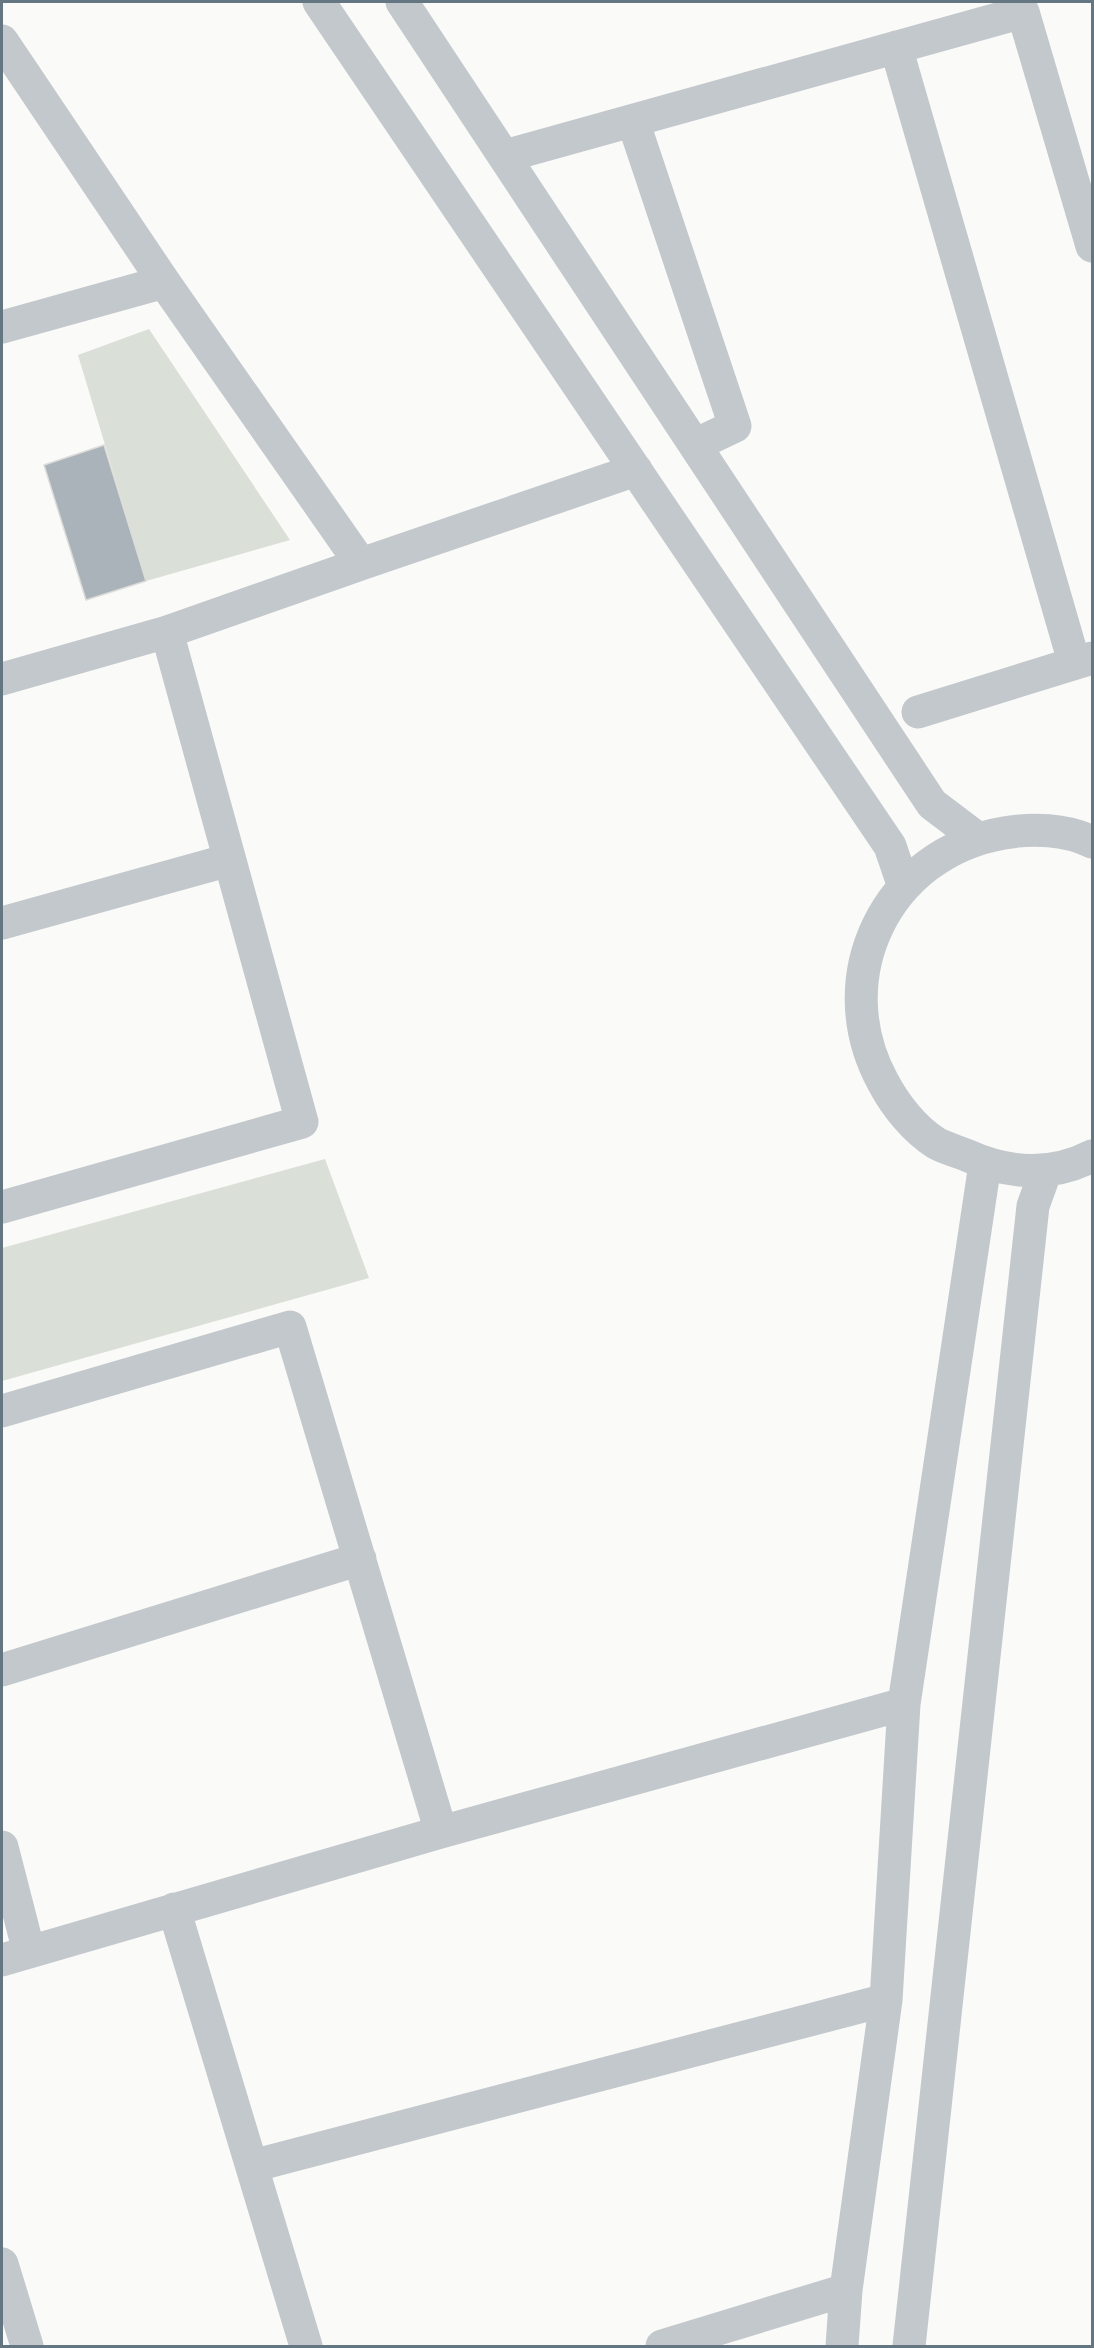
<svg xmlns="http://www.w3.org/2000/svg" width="1094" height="2348" viewBox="0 0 1094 2348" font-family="'Exo 2',sans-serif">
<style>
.green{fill:#dadfd7}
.building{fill:#aab3b9;stroke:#dcdcda;stroke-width:1.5}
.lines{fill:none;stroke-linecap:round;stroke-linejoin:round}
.minor{stroke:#c3c8cc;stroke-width:33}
</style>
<rect width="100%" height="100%" fill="#fafaf8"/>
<path class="green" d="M 149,329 L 290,540 L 146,581 L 78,355 Z
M 325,1159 L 369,1278 L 2,1381 L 2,1248 Z"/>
<path class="building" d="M 104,445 L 146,581 L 86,600 L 44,465 Z"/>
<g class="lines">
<path class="minor" d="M 319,2 L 890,846 L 904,887
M 402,2 L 932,804 L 977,838
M 2,41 L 164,282 L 361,564 L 167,632 L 2,679
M 896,47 L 1074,662
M 633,121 L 735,426 L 695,445
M 505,156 L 1023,12 L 1092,246
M 2,327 L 164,282
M 361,564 L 636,470
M 918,712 L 1092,658
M 1092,842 C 1066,829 1032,828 1004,833 C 886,853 826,978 883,1082 C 895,1105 914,1129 936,1143 C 945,1148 956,1151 966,1155 C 1008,1174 1051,1177 1092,1156
M 2,923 L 229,860
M 2,1207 L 302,1122 L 167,632
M 2,1411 L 290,1327 L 441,1832
M 2,1670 L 360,1559
M 2,1847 L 29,1952
M 174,1909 L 306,2346
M 2,1960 L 441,1832 L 904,1704
M 252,2166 L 886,2000
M 2,2264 L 27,2346
M 662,2346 L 846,2290
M 842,2346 L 846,2290 L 886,2000 L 904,1704 L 985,1164
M 909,2346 L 1033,1206 L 1046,1170"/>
</g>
<rect width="1094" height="2348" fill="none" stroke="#657683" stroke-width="6"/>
</svg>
